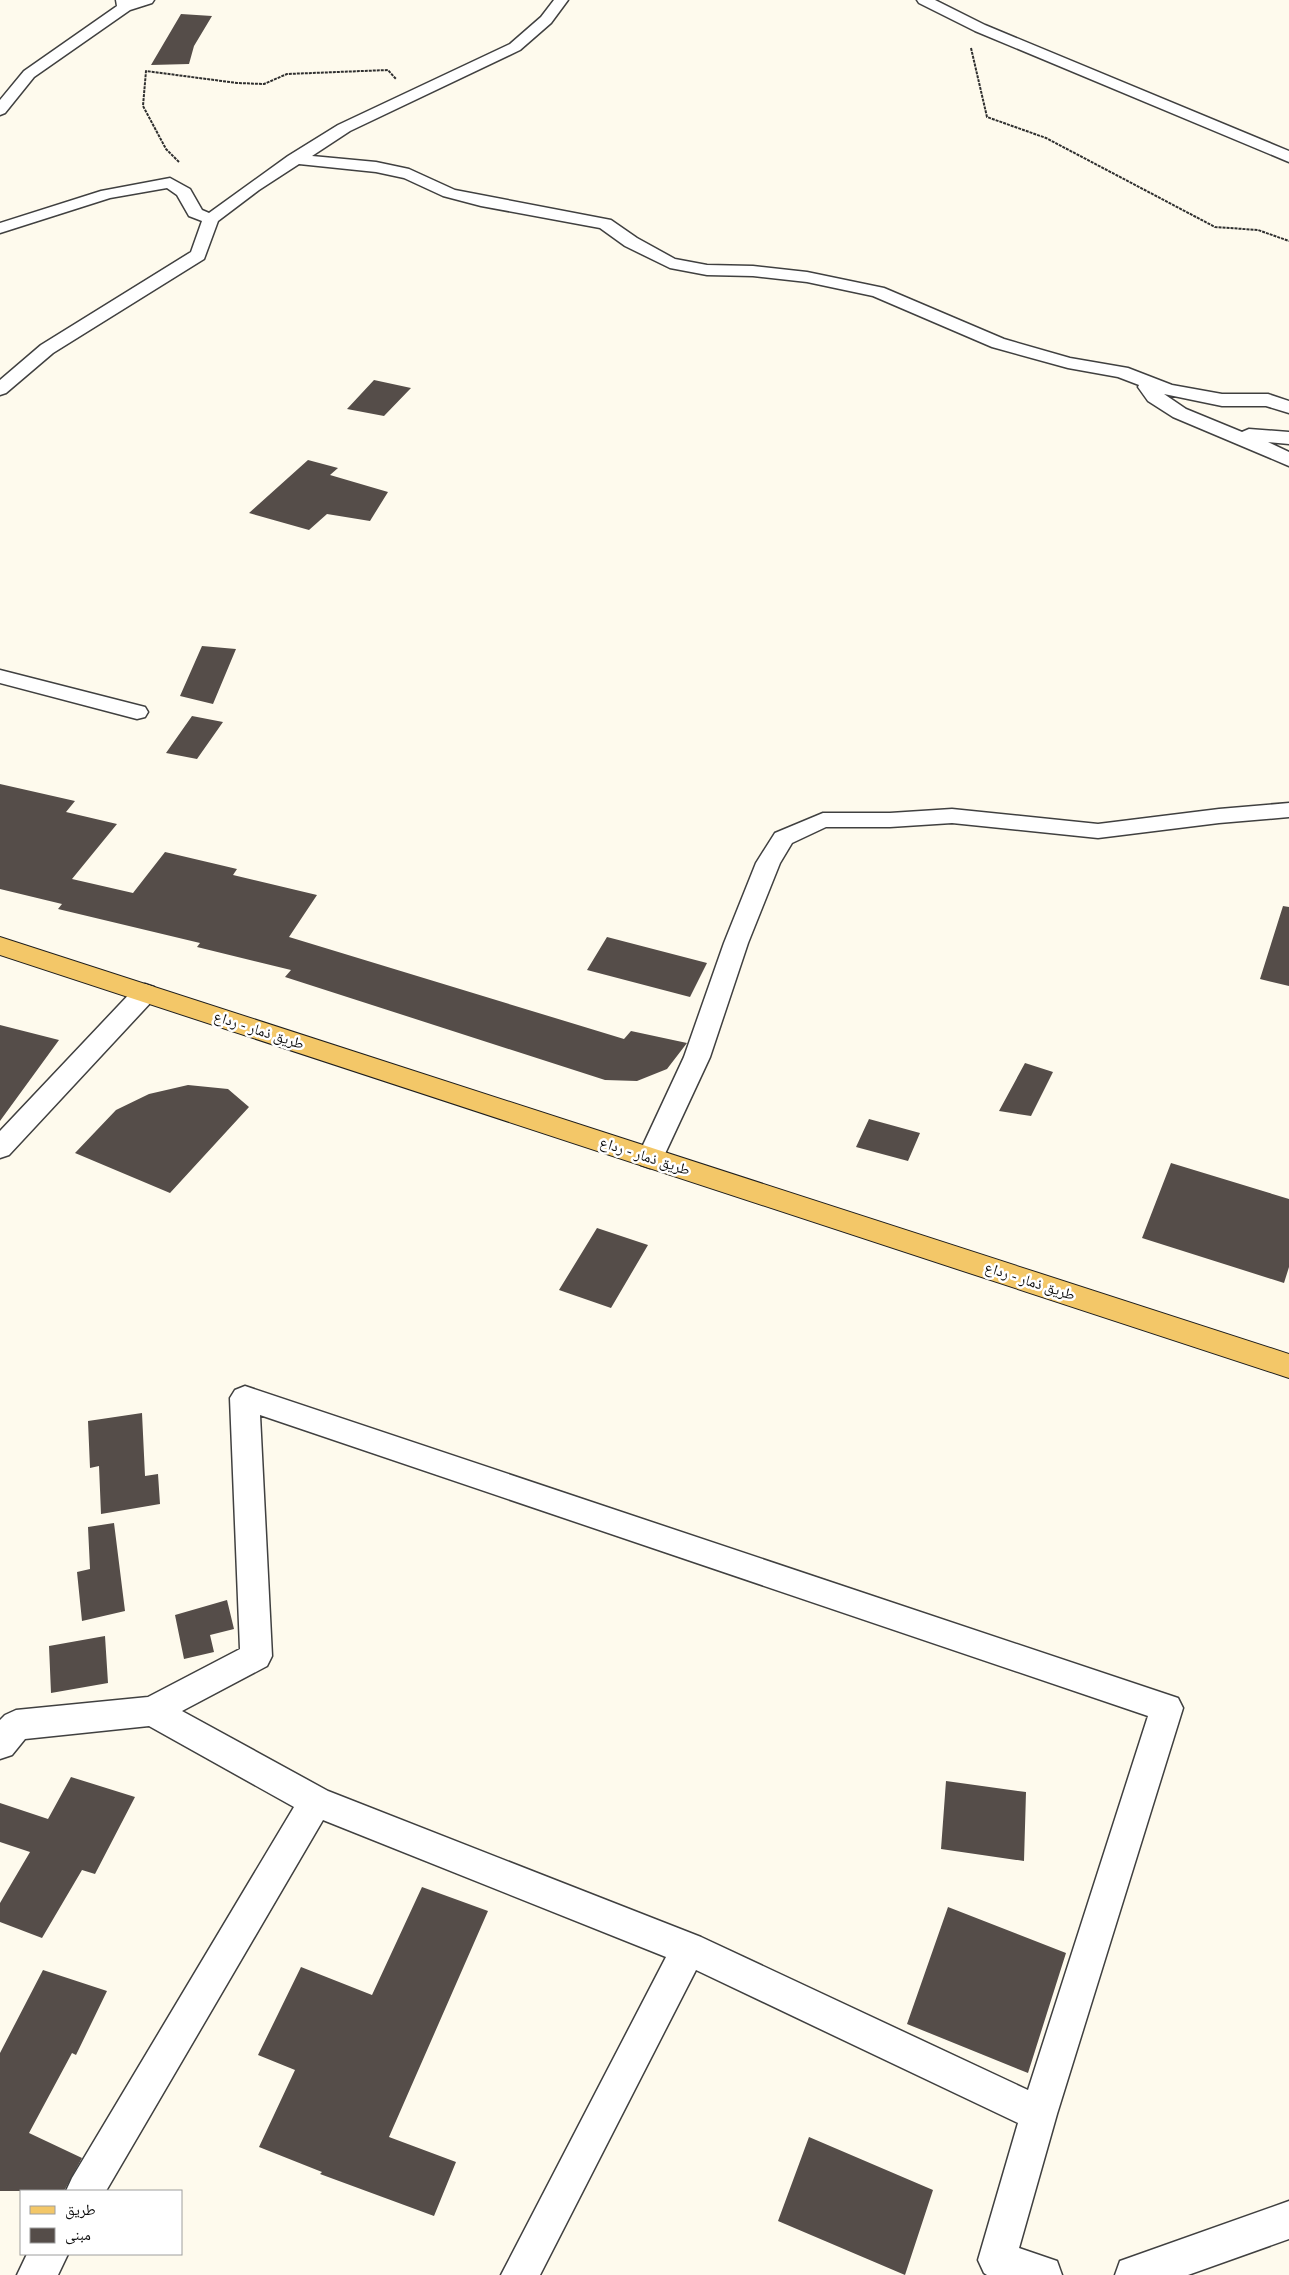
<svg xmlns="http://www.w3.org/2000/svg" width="1289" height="2275" viewBox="0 0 1289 2275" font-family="'Times New Roman','Noto Naskh Arabic',serif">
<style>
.building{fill:#554d49}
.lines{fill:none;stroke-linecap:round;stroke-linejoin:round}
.minor-casing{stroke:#404040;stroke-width:3}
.primary-casing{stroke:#1e1e1e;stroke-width:2}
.path{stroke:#2f2f2f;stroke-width:2;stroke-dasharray:3 1;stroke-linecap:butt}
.minor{fill:#fff;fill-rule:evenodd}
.primary{fill:#f3c768;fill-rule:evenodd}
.labels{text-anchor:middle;stroke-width:5;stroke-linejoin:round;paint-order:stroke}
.street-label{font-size:15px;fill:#0d0d0d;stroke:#fff}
</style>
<rect width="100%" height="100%" fill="#fefaed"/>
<path class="building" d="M 181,14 L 212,16 L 194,46 L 189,64 L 151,65 Z
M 374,380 L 411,388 L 384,416 L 347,409 Z
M 308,460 L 338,468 L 330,475 L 388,492 L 370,521 L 327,514 L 309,530 L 249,513 Z
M 202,646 L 236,649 L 213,704 L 180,696 Z
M 192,716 L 223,722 L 197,759 L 166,753 Z
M 0,784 L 75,801 L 66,812 L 117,824 L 72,879 L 133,893 L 165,852 L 237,869 L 233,875 L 317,895 L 289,937 L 624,1039 L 631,1031 L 687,1043 L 667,1069 L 637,1081 L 605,1080 L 285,977 L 291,970 L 197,947 L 200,943 L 58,909 L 62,904 L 0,889 Z
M 1283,906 L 1289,907 L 1289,986 L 1260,979 Z
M 607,937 L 707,963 L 690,997 L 587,970 Z
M 0,1025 L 59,1040 L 0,1121 Z
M 1025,1063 L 1053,1072 L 1031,1116 L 999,1111 Z
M 188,1085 L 228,1089 L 249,1107 L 170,1193 L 75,1153 L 116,1110 L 149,1094 Z
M 869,1119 L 920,1133 L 908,1161 L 856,1147 Z
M 1171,1163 L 1289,1199 L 1289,1267 L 1284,1283 L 1142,1238 Z
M 597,1228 L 648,1245 L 611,1308 L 559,1290 Z
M 142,1413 L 145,1476 L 158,1474 L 160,1504 L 101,1514 L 99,1466 L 90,1468 L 88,1421 Z
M 114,1523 L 125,1611 L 82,1621 L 77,1572 L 90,1569 L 88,1527 Z
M 227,1600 L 234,1629 L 210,1635 L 214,1652 L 184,1659 L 175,1615 Z
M 105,1636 L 108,1683 L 51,1693 L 49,1646 Z
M 71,1777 L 135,1797 L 95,1874 L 82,1870 L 42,1938 L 0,1922 L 0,1903 L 30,1852 L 0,1842 L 0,1803 L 48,1819 Z
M 946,1781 L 1026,1792 L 1024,1861 L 941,1849 Z
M 422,1887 L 488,1911 L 389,2137 L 456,2162 L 434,2216 L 320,2174 L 322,2172 L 259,2147 L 295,2070 L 258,2055 L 301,1967 L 372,1995 Z
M 948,1907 L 1066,1953 L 1028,2073 L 907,2024 Z
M 43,1970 L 107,1991 L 76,2055 L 72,2053 L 29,2133 L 82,2158 L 64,2191 L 0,2191 L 0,2053 Z
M 809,2137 L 933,2190 L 905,2275 L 778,2221 Z"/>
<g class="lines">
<g class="minor-casing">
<path id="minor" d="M 116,0 L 154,0 L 152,3 L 130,10 L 34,77 L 5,113 L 0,115 L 0,100 L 24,71 L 117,6 Z
M 554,0 L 568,0 L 551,23 L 520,50 L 350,131 L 312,156 L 376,162 L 409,169 L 455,190 L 611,220 L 637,238 L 675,259 L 707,265 L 753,266 L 807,272 L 884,288 L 1004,339 L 1070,358 L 1128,368 L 1172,385 L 1222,394 L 1268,394 L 1289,401 L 1289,413 L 1266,406 L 1222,406 L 1164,394 L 1186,409 L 1242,432 L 1249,429 L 1289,432 L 1289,444 L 1268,442 L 1289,452 L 1289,466 L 1173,417 L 1148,401 L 1138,387 L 1139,385 L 1118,377 L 1068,368 L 992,347 L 873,296 L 807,282 L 753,276 L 707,275 L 670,268 L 625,246 L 600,228 L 481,206 L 443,196 L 404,178 L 376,172 L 299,164 L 259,190 L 218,221 L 204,259 L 53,353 L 6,393 L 0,395 L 0,380 L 41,345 L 191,252 L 202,221 L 189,216 L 177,195 L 167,188 L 110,198 L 0,233 L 0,223 L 101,191 L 170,178 L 190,189 L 202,210 L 209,213 L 288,156 L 338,125 L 510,44 L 541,17 Z
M 917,0 L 935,0 L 985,25 L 1289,151 L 1289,162 L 975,31 L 919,3 Z
M 0,670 L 145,707 L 148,712 L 145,717 L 137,719 L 0,683 Z
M 1289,803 L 1289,817 L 1219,823 L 1098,838 L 952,823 L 890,827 L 826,827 L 792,843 L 780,863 L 748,943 L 710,1057 L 663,1158 L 659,1165 L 650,1168 L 641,1165 L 637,1158 L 684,1057 L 724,943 L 756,863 L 775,833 L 823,813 L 890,813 L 952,809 L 1098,824 L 1219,809 Z
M 145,984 L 154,987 L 157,993 L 154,999 L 9,1155 L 0,1158 L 0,1131 L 136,987 Z
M 245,1386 L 1178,1698 L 1183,1708 L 1057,2114 L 1019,2248 L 1057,2261 L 1062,2275 L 987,2275 L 984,2273 L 978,2260 L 1018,2123 L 696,1970 L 540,2275 L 501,2275 L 666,1957 L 323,1820 L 106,2191 L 66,2191 L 72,2178 L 294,1807 L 149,1726 L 25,1739 L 12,1755 L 0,1759 L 0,1720 L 5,1715 L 16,1710 L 148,1697 L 240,1649 L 230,1398 L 235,1390 ZM 260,1415 L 1148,1716 L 1028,2090 L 701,1937 L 328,1791 L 182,1711 L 267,1666 L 272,1656 Z
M 1289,2201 L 1289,2239 L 1188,2275 L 1115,2275 L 1120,2261 Z
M 27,2254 L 68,2254 L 58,2275 L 17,2275 Z"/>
</g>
<g class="primary-casing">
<path id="primary" d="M 0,937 L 1289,1354 L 1289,1378 L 0,955 Z"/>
</g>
<path class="path" d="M 971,48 L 987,117 L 1046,138 L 1215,227 L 1258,230 L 1289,241
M 179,162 L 166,149 L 143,106 L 146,71 L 237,83 L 264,84 L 287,74 L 388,70 L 396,79"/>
<use href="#minor" class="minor"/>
<use href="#primary" class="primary"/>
</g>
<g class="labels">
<g class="street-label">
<text transform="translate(259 1030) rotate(18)" y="5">طريق ذمار - رداع</text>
<text transform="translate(645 1156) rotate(18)" y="5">طريق ذمار - رداع</text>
<text transform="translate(1030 1281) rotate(18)" y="5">طريق ذمار - رداع</text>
</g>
</g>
<rect x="20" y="2190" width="162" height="65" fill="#ffffff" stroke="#9e9e9e"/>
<rect x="30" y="2206" width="25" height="8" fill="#f3c768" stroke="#9e9e9e"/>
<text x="65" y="2215" font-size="15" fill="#0d0d0d">طريق</text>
<rect x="30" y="2228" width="25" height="15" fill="#554d49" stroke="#9e9e9e"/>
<text x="65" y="2240" font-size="15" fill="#0d0d0d">مبنى</text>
</svg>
